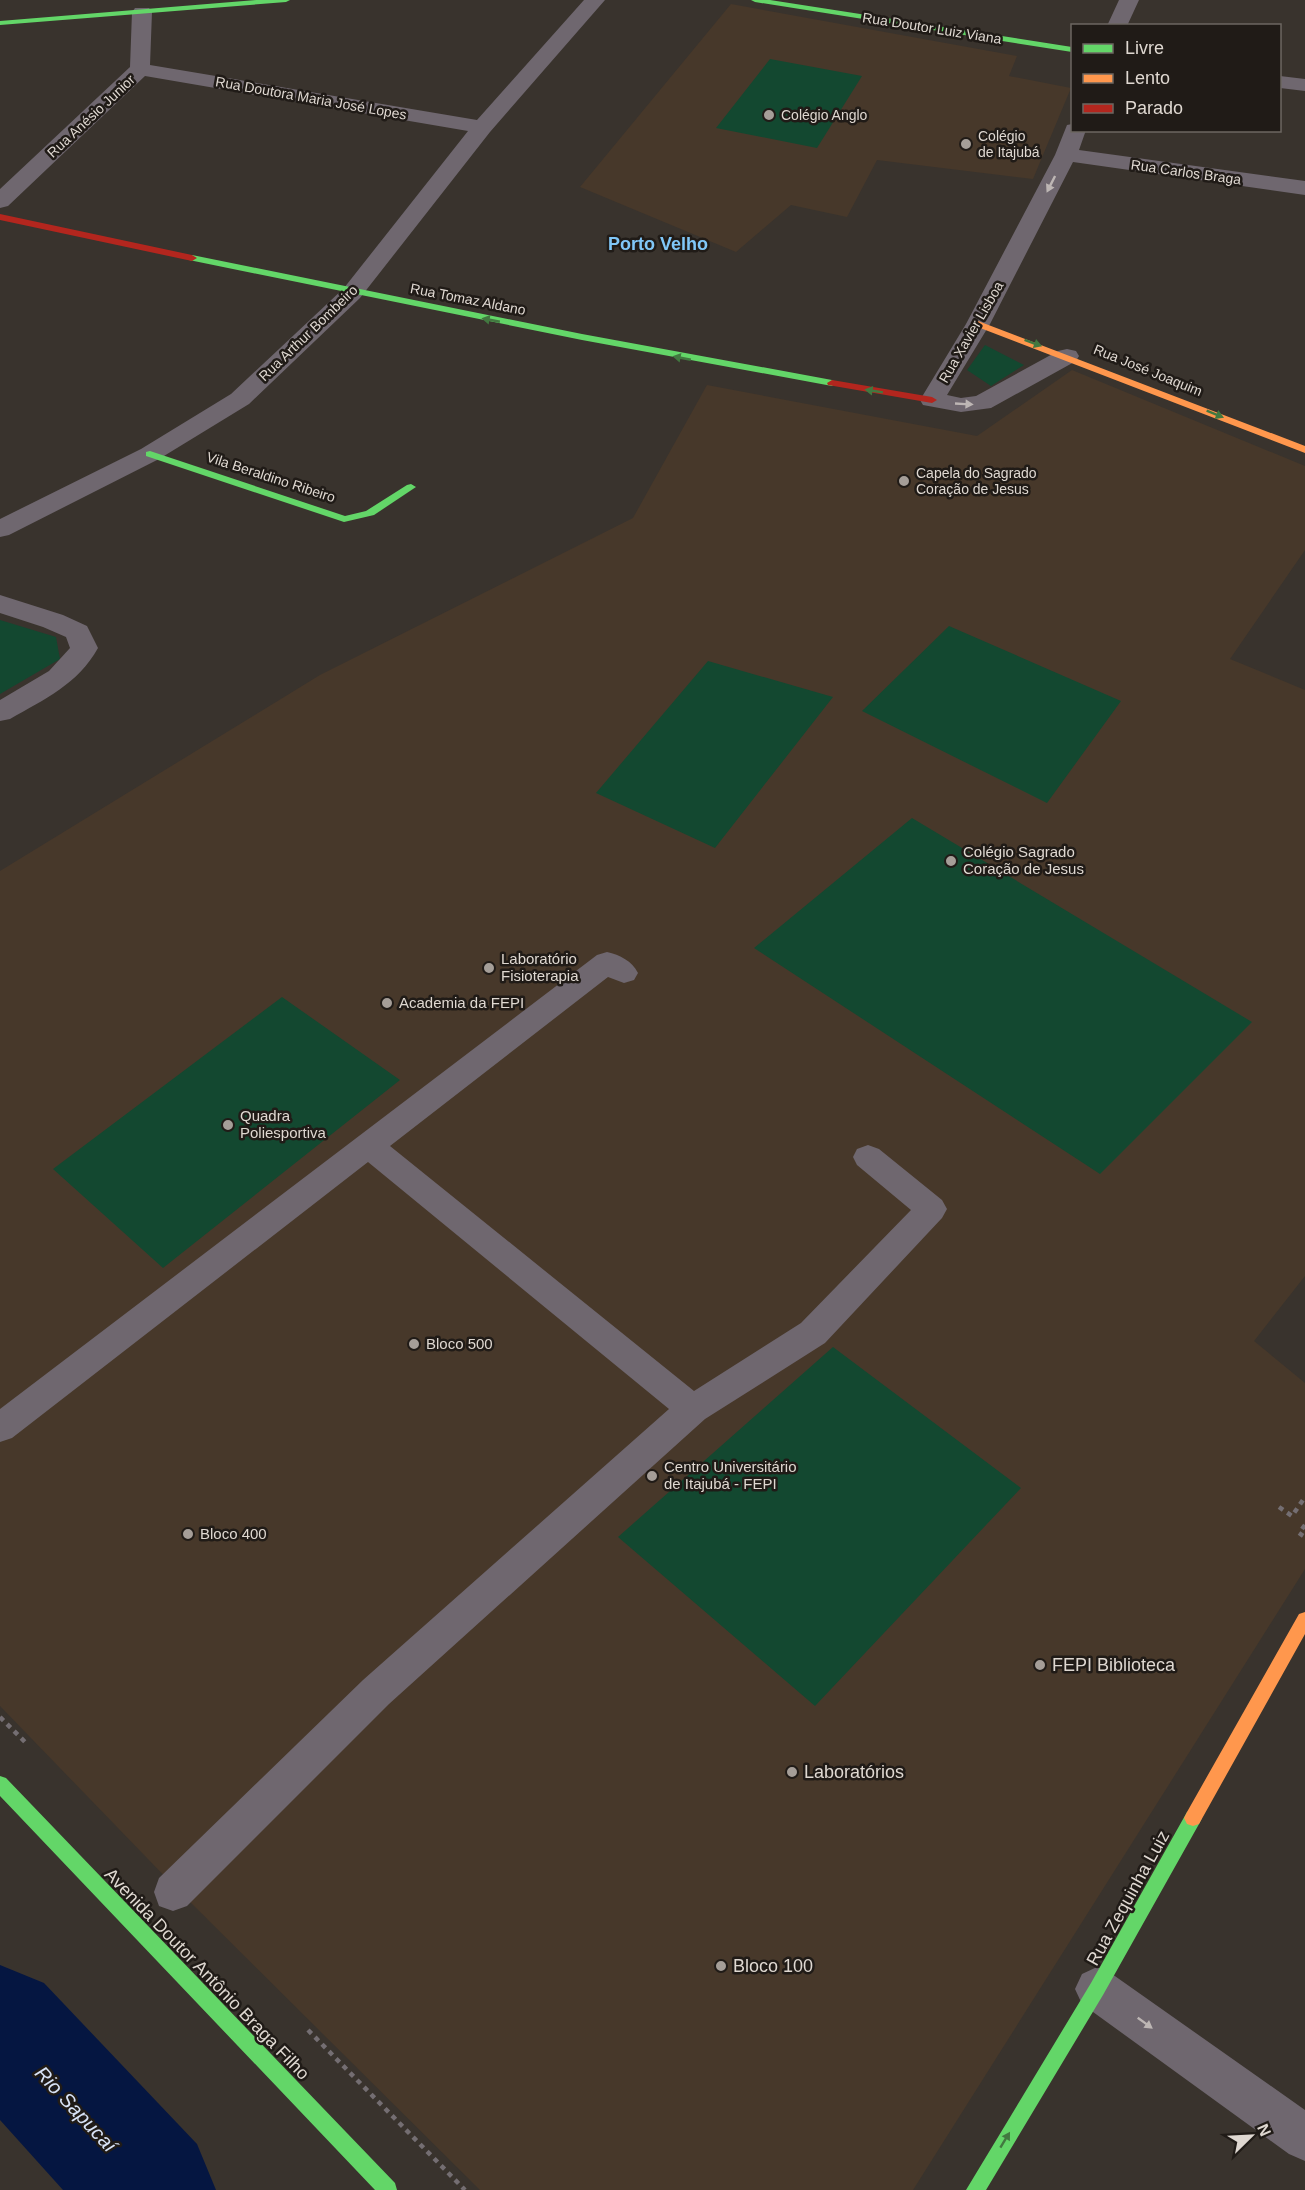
<svg xmlns="http://www.w3.org/2000/svg" width="1305" height="2190" viewBox="0 0 1305 2190" font-family="Arial,sans-serif">
<style>
.built{fill:#47382a}
.green{fill:#134830}
.lines{fill:none;stroke-linecap:round;stroke-linejoin:round}
.river{fill:#051641;fill-rule:evenodd}
.path{stroke:#746e72;stroke-width:4.5;stroke-dasharray:5 5;stroke-linecap:butt}
.lane{fill:#6f676f;fill-rule:evenodd}
.street{fill:#6f676f;fill-rule:evenodd}
.fast{fill:#63d668;fill-rule:evenodd}
.slow{fill:#ff974d;fill-rule:evenodd}
.jam{fill:#b3261e;fill-rule:evenodd}
.oneway{fill:#bdb6b4}
.oneway2{fill:#427840}
.poi-dot{fill:#a59e98;stroke:#201b17;stroke-width:2}
.labels{text-anchor:middle;stroke-width:5;stroke-linejoin:round;paint-order:stroke}
.far-street-label{font-size:14px;fill:#dfd8d1;stroke:#201b17}
.far-poi-label{font-size:14px;fill:#dfd8d1;stroke:#201b17;text-anchor:start}
.poi-label{font-size:15px;fill:#dfd8d1;stroke:#201b17;text-anchor:start}
.far-district-label{font-size:18px;font-weight:bold;fill:#80c7f8;stroke:#201b17}
.near-poi-label{font-size:18px;fill:#dfd8d1;stroke:#201b17;text-anchor:start}
.near-street-label{font-size:18px;fill:#dfd8d1;stroke:#201b17}
.near-water-label{font-size:20px;font-style:italic;fill:#d8e3f7;stroke:#201b17}
</style>
<rect width="100%" height="100%" fill="#39332d"/>
<path class="built" d="M 731,4 L 1017,56 L 1009,76 L 1071,88 L 1033,179 L 877,160 L 847,217 L 791,205 L 736,252 L 580,187 Z
M 1072,370 L 1305,466 L 1305,550 L 1230,659 L 1305,690 L 1305,1276 L 1254,1341 L 1305,1383 L 1305,1569 L 913,2190 L 480,2190 L 177,1889 L 0,1706 L 0,871 L 320,675 L 633,518 L 707,385 L 977,436 Z"/>
<path class="green" d="M 770,59 L 862,76 L 817,148 L 716,128 Z
M 985,345 L 1024,365 L 991,386 L 967,370 Z
M 0,620 L 56,637 L 60,659 L 0,694 Z
M 949,626 L 1121,701 L 1047,803 L 862,711 Z
M 708,661 L 833,697 L 715,848 L 596,793 Z
M 912,818 L 1252,1022 L 1100,1174 L 754,948 Z
M 282,997 L 400,1080 L 163,1268 L 53,1169 Z
M 833,1347 L 1021,1488 L 815,1706 L 618,1537 Z"/>
<g class="lines">
<path class="river" d="M 0,1965 L 44,1983 L 197,2144 L 216,2190 L 63,2190 L 0,2120 Z"/>
<path class="path" d="M 1279,1507 L 1292,1516 L 1305,1497
M 1305,1525 L 1299,1533 L 1305,1537
M 0,1717 L 25,1742
M 308,2030 L 465,2190"/>
<path class="lane" d="M 607,952 C 620,955 632,961 638,973 L 634,980 L 624,983 L 608,977 L 390,1146 L 694,1391 L 801,1323 L 911,1210 L 857,1165 L 853,1157 L 857,1149 L 868,1145 L 879,1149 L 942,1200 L 947,1209 L 942,1218 L 825,1343 L 705,1419 L 389,1704 L 187,1906 L 173,1911 L 159,1906 L 154,1892 L 159,1878 L 363,1680 L 669,1409 L 368,1162 L 12,1438 L 0,1442 L 0,1409 L 597,955 Z"/>
<path class="street" d="M 584,0 L 605,0 L 490,132 L 360,298 L 249,404 L 159,459 L 9,535 L 0,537 L 0,519 L 141,449 L 231,394 L 344,288 L 468,131 L 145,76 L 8,206 L 0,208 L 0,189 L 130,67 L 132,12 L 135,8 L 149,8 L 152,12 L 150,65 L 477,120 Z
M 1119,0 L 1139,0 L 1127,26 L 1107,26 Z
M 1280,76 L 1305,79 L 1305,91 L 1280,88 Z
M 1072,124 L 1072,130 L 1086,130 L 1079,150 L 1305,181 L 1305,195 L 1073,162 L 990,324 L 947,395 L 961,398 L 976,396 L 1058,351 L 1067,349 L 1076,351 L 1079,356 L 1076,361 L 991,408 L 961,412 L 923,405 L 920,400 L 966,324 L 1055,155 L 1067,125 Z
M 0,595 L 63,615 L 87,626 L 98,648 C 78,684 45,699 10,719 L 0,721 L 0,700 L 49,671 L 70,648 L 66,637 L 43,627 L 0,613 Z
M 1097,1967 L 1112,1974 L 1305,2110 L 1305,2161 L 1289,2154 L 1082,2004 L 1075,1989 L 1082,1974 Z"/>
<path class="fast" d="M 256,0 L 290,0 L 286,2 L 0,25 L 0,21 Z
M 751,0 L 770,0 L 1072,47 L 1072,52 L 755,2 Z
M 192,255 L 582,334 L 832,380 L 837,383 L 832,386 L 582,340 L 189,260 L 189,256 Z
M 150,451 L 345,516 L 366,511 L 407,485 L 411,484 L 416,487 L 374,515 L 344,522 L 146,456 L 146,452 Z
M 0,1776 L 6,1778 L 395,2183 L 397,2190 L 375,2190 L 0,1796 Z
M 1193,1810 L 1199,1812 L 1202,1818 L 1199,1824 L 1103,1995 L 986,2190 L 966,2190 L 1091,1983 L 1187,1812 Z"/>
<path class="slow" d="M 978,321 L 1305,446 L 1305,453 L 975,326 L 973,324 Z
M 1305,1612 L 1305,1634 L 1199,1824 L 1193,1826 L 1187,1824 L 1184,1818 L 1187,1812 L 1299,1614 Z"/>
<path class="jam" d="M 0,214 L 192,255 L 197,258 L 192,261 L 0,220 Z
M 832,380 L 932,397 L 937,400 L 932,403 L 828,385 L 827,383 Z"/>
</g>
<defs><path id="oneway-solid" d="M-6-.8H1V-3.2L6.5 0L1 3.2V.8H-6Z" transform="scale(1.5)"/></defs>
<g class="oneway">
<use href="#oneway-solid" transform="translate(1051 184) rotate(117)"/>
<use href="#oneway-solid" transform="translate(964 404) rotate(3)"/>
<use href="#oneway-solid" transform="translate(1145 2023) rotate(36)"/>
</g>
<g class="oneway2">
<use href="#oneway-solid" transform="translate(491 320) rotate(-169)"/>
<use href="#oneway-solid" transform="translate(1033 343) rotate(20)"/>
<use href="#oneway-solid" transform="translate(682 358) rotate(-169)"/>
<use href="#oneway-solid" transform="translate(874 391) rotate(-171)"/>
<use href="#oneway-solid" transform="translate(1215 414) rotate(22)"/>
<use href="#oneway-solid" transform="translate(1005 2140) rotate(-59)"/>
</g>
<g class="poi-dot">
<circle cx="769" cy="115" r="6"/>
<circle cx="966" cy="144" r="6"/>
<circle cx="904" cy="481" r="6"/>
<circle cx="951" cy="861" r="6"/>
<circle cx="489" cy="968" r="6"/>
<circle cx="387" cy="1003" r="6"/>
<circle cx="228" cy="1125" r="6"/>
<circle cx="414" cy="1344" r="6"/>
<circle cx="652" cy="1476" r="6"/>
<circle cx="188" cy="1534" r="6"/>
<circle cx="1040" cy="1665" r="6"/>
<circle cx="792" cy="1772" r="6"/>
<circle cx="721" cy="1966" r="6"/>
</g>
<g class="labels">
<g class="far-street-label">
<text transform="translate(932 28) rotate(9)" y="5">Rua Doutor Luiz Viana</text>
<text transform="translate(311 98) rotate(10)" y="5">Rua Doutora Maria José Lopes</text>
<text transform="translate(91 116) rotate(-43)" y="5">Rua Anésio Junior</text>
<text transform="translate(1186 172) rotate(8)" y="5">Rua Carlos Braga</text>
<text transform="translate(468 299) rotate(11)" y="5">Rua Tomaz Aldano</text>
<text transform="translate(971 332) rotate(-60)" y="5">Rua Xavier Lisboa</text>
<text transform="translate(308 333) rotate(-44)" y="5">Rua Arthur Bombeiro</text>
<text transform="translate(1148 370) rotate(22)" y="5">Rua José Joaquim</text>
<text transform="translate(271 477) rotate(18)" y="5">Vila Beraldino Ribeiro</text>
</g>
<g class="far-poi-label">
<text x="781" y="120">Colégio Anglo</text>
<text x="978" y="141">Colégio<tspan x="978" dy="16">de Itajubá</tspan></text>
<text x="916" y="478">Capela do Sagrado<tspan x="916" dy="16">Coração de Jesus</tspan></text>
</g>
<g class="poi-label">
<text x="963" y="857">Colégio Sagrado<tspan x="963" dy="17">Coração de Jesus</tspan></text>
<text x="501" y="964">Laboratório<tspan x="501" dy="17">Fisioterapia</tspan></text>
<text x="399" y="1008">Academia da FEPI</text>
<text x="240" y="1121">Quadra<tspan x="240" dy="17">Poliesportiva</tspan></text>
<text x="426" y="1349">Bloco 500</text>
<text x="664" y="1472">Centro Universitário<tspan x="664" dy="17">de Itajubá - FEPI</tspan></text>
<text x="200" y="1539">Bloco 400</text>
</g>
<g class="far-district-label">
<text x="658" y="250">Porto Velho</text>
</g>
<g class="near-poi-label">
<text x="1052" y="1671">FEPI Biblioteca</text>
<text x="804" y="1778">Laboratórios</text>
<text x="733" y="1972">Bloco 100</text>
</g>
<g class="near-street-label">
<text transform="translate(1128 1898) rotate(-61)" y="6">Rua Zequinha Luiz</text>
<text transform="translate(207 1974) rotate(46)" y="6">Avenida Doutor Antônio Braga Filho</text>
</g>
<g class="near-water-label">
<text transform="translate(76 2109) rotate(47)" y="7">Rio Sapucaí</text>
</g>
</g>
<rect x="1071" y="24" width="210" height="108" fill="#201b17" stroke="#6c6761" stroke-width="1.5"/>
<rect x="1083" y="44" width="30" height="9" fill="#63d668" stroke="#6c6761" stroke-width="1.5"/>
<text x="1125" y="54" font-size="18" fill="#dfd8d1">Livre</text>
<rect x="1083" y="74" width="30" height="9" fill="#ff974d" stroke="#6c6761" stroke-width="1.5"/>
<text x="1125" y="84" font-size="18" fill="#dfd8d1">Lento</text>
<rect x="1083" y="104" width="30" height="9" fill="#b3261e" stroke="#6c6761" stroke-width="1.5"/>
<text x="1125" y="114" font-size="18" fill="#dfd8d1">Parado</text>
<g transform="translate(1251 2136) rotate(66)" stroke="#201b17" stroke-width="4.5" paint-order="stroke">
<path d="M0-4.5L10 22L0 15L-10 22Z" fill="#dfd8d1"/>
<text y="-9" font-size="16" font-weight="bold" text-anchor="middle" fill="#dfd8d1">N</text>
</g>
</svg>
